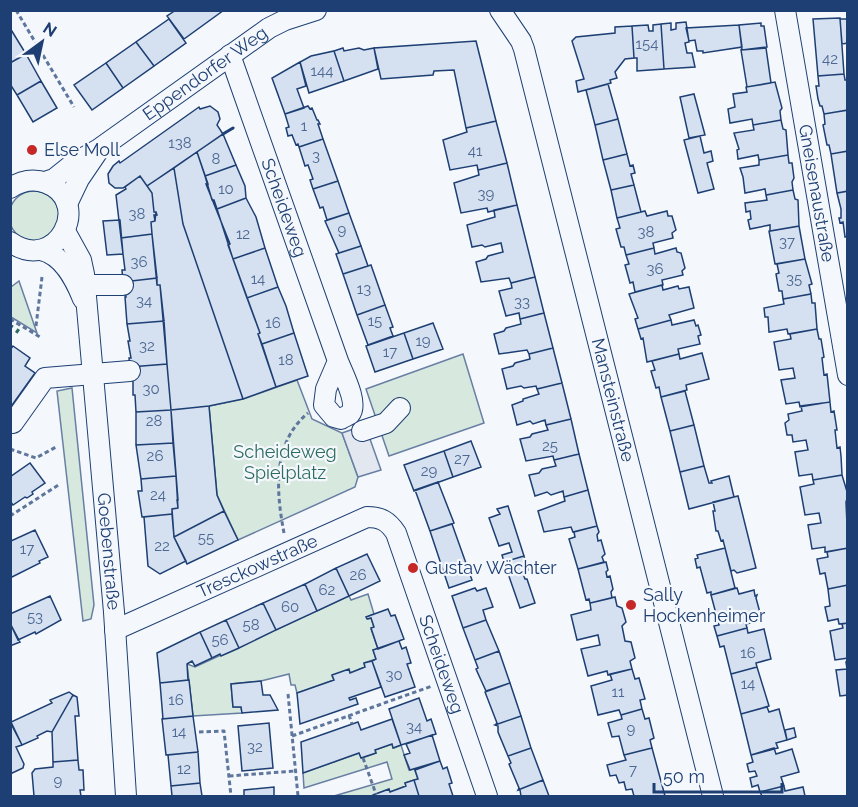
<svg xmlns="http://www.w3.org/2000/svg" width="858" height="807" viewBox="0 0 858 807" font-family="Raleway,sans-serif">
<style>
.green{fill:#d7e8df;stroke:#687fa3;stroke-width:1.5}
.parking{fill:#e3e8f0;stroke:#687fa3;stroke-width:1.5}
.building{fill:#d5e0f0;stroke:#1d3f73;stroke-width:1.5}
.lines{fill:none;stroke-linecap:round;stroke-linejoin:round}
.minor-casing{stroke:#1d3f73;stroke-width:22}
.path{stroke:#5e769c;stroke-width:3;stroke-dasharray:4.5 3;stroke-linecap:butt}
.minor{stroke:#f4f7fb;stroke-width:20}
.hedge{stroke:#2c6c60;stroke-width:4.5;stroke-dasharray:3 4.5;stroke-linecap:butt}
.wall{stroke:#1d3f73;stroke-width:3}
.poi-dot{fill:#c62828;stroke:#f4f7fb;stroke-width:2}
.labels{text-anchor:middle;stroke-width:4.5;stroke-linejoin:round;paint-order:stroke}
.number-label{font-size:15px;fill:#4b6792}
.street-label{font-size:18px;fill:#1d3f73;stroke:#f4f7fb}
.poi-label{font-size:18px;fill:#1d3f73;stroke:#f4f7fb;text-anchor:start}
.park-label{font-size:18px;fill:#2c6c60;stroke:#f4f7fb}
</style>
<rect width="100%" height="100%" fill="#f4f7fb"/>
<path class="green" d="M9 216a25 25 0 1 1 50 0a25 25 0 1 1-50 0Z
M 19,281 L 37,333 L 11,317 L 11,287 Z
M 463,354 L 484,423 L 389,456 L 366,389 Z
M 297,380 L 312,419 L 342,433 L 358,477 L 355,487 L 238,540 L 217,495 L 209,406 L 243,399 Z
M 72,388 L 94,605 L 91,619 L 83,621 L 57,391 Z
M 368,594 L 374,614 L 367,617 L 368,619 L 371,618 L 374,627 L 371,629 L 378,649 L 373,650 L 376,659 L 364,663 L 365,667 L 350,673 L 349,670 L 332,676 L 334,680 L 297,693 L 295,685 L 291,685 L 289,674 L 261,681 L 231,684 L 233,707 L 241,707 L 242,713 L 193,716 L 187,664 L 195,667 L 349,596 L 351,600 Z
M 392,744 L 394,748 L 401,745 L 409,770 L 414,768 L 418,779 L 405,783 L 406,786 L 390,792 L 389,789 L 373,795 L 373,796 L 334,796 L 392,779 L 387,762 L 304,788 L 303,773 L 359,753 L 362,758 L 376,753 L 375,750 Z"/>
<path class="parking" d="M 365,425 L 381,470 L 358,477 L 342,433 Z"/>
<path class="building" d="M 176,10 L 224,10 L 184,39 L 167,16 Z
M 840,18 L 844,74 L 818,76 L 813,19 Z
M 169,19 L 186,43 L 154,66 L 136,42 Z
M 840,19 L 848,19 L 848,43 L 842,44 Z
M 686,22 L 689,42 L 685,43 L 687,53 L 692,53 L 695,67 L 664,69 L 661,24 L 671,23 L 671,30 L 676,29 L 676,23 Z
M 761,23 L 761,26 L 764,26 L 767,47 L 742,50 L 739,25 Z
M 661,24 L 664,69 L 637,71 L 637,58 L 634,58 L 632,26 L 648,25 L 649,31 L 653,31 L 653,25 Z
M 739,25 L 742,47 L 703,53 L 703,51 L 697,51 L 695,40 L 689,41 L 686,28 Z
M 632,26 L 634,58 L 625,59 L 615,72 L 617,78 L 610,80 L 611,83 L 578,92 L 576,81 L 584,79 L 572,41 L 576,37 L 615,33 L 615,27 Z
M 10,28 L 26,54 L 10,63 Z
M 476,41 L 496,121 L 466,128 L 454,70 L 434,71 L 433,75 L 381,79 L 374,48 Z
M 136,42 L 154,66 L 123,88 L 106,63 Z
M 343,48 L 344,51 L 359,48 L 364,50 L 374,48 L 378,69 L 344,81 L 334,51 Z
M 766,48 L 771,83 L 747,87 L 741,50 Z
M 334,51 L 344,81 L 309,93 L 300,62 L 311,56 Z
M 26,54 L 41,81 L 17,95 L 10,84 L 10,63 Z
M 300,62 L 306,86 L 297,89 L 304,108 L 285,114 L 272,78 Z
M 106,63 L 123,88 L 92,110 L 74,85 Z
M 844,74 L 845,80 L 848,80 L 848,110 L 824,114 L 822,106 L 820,106 L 818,99 L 816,86 L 819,86 L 818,76 Z
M 41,81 L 57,108 L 33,122 L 17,95 Z
M 775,82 L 782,108 L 780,111 L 781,120 L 753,125 L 752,119 L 730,123 L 728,109 L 735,107 L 733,94 L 747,92 L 746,87 Z
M 608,84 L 618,119 L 595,125 L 586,90 Z
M 694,94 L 705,135 L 689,138 L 680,97 Z
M 210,106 L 218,112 L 220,119 L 217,125 L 223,134 L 147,186 L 140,176 L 123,188 L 115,188 L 109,183 L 108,174 L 113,166 L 119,161 L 120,163 L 199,107 L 200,109 Z
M 308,106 L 310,109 L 312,108 L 317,120 L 318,120 L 320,124 L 318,124 L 323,139 L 299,147 L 298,144 L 296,145 L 292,135 L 288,136 L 286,128 L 289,127 L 285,114 Z
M 848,110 L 848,151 L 831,154 L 829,145 L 827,145 L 823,125 L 825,124 L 824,114 Z
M 618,119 L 627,154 L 603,160 L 595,125 Z
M 781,120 L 783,129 L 786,130 L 788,155 L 759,160 L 758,155 L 738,159 L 737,150 L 739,149 L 734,133 L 754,130 L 753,125 Z
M 496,121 L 507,163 L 478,170 L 477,165 L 450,170 L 443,140 L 467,132 L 466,128 Z
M 223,134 L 236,165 L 205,176 L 197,152 Z
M 700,136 L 704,153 L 711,151 L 713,161 L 707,163 L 714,189 L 698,193 L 684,140 Z
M 323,139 L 338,181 L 313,189 L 310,180 L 313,179 L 308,165 L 305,166 L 299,147 Z
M 848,151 L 848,191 L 837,193 L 831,154 Z
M 197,152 L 208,184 L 206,184 L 230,244 L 228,245 L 260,333 L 258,334 L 276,387 L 243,399 L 183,224 L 174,168 Z
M 627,154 L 630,166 L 633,165 L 635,173 L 631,174 L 634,185 L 611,190 L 603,160 Z
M 788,155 L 789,163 L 792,163 L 794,178 L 792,182 L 793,190 L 766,195 L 765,189 L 745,193 L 743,177 L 740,168 L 759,165 L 759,160 Z
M 507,163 L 517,205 L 488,212 L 487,208 L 461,213 L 454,183 L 479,175 L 478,170 Z
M 236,165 L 245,186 L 246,198 L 217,209 L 214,200 L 212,200 L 205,176 Z
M 174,168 L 183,224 L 243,399 L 209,406 L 171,410 L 160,285 L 157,285 L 152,234 L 151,222 L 155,221 L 154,215 L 157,215 L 156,212 L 154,212 L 152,193 L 147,186 Z
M 140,176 L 152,193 L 154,212 L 156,212 L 155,221 L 151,222 L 152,234 L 121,238 L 116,195 L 126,189 L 125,187 Z
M 338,181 L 349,213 L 327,220 L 323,207 L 320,208 L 313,189 Z
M 634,185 L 641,212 L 617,218 L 611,190 Z
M 793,190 L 795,199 L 798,200 L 799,226 L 770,231 L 770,225 L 750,229 L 748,220 L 751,219 L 750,211 L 746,212 L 745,203 L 767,200 L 766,195 Z
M 848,191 L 848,236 L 845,237 L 843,222 L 840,223 L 839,218 L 841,218 L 841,209 L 837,193 Z
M 246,198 L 256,217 L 265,248 L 233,259 L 217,209 Z
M 517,205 L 535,277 L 511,283 L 509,278 L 481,282 L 476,262 L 486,259 L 488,256 L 503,252 L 501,243 L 485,247 L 482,245 L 472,247 L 467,225 L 495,217 L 494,210 Z
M 645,211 L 647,216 L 667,211 L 668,216 L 672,216 L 676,230 L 672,233 L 673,238 L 653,243 L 654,248 L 626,255 L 624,247 L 621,247 L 616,229 L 620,228 L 617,218 Z
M 349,213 L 361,246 L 339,253 L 325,221 Z
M 120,220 L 123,254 L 107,255 L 103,221 Z
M 799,226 L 805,259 L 775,264 L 769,231 Z
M 152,234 L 157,278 L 123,282 L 122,270 L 125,270 L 121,238 Z
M 361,246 L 368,266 L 343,274 L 336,254 Z
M 265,248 L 278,287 L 247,298 L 233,259 Z
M 654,248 L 655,254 L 676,248 L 677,252 L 681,253 L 685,268 L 682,271 L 683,275 L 662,280 L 663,285 L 635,292 L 633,282 L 630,283 L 625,265 L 629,264 L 626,255 Z
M 805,259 L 812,284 L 809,285 L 811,294 L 783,299 L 782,291 L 779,291 L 776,274 L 779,273 L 777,264 Z
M 371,265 L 385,305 L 357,315 L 343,274 Z
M 535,277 L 544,313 L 520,319 L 519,313 L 506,316 L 499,291 L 512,288 L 511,283 Z
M 157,278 L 157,285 L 160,285 L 164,321 L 127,324 L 125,297 L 126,297 L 123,282 Z
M 662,285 L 663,290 L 678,286 L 679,289 L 689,287 L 694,308 L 669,315 L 671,320 L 638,329 L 635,319 L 638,318 L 629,294 Z
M 278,287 L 286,306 L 294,333 L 262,344 L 258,334 L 260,333 L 247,298 Z
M 811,294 L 812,303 L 815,303 L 817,329 L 788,334 L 787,329 L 769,332 L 768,317 L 765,317 L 764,308 L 784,304 L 783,299 Z
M 385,305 L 393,327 L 390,328 L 393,336 L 368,345 L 357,315 Z
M 544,313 L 553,348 L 529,354 L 527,350 L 499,354 L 494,334 L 504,331 L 506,328 L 521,324 L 520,319 Z
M 671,320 L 672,325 L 694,320 L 696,326 L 698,325 L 701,335 L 698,336 L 700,344 L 678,349 L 679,354 L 647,362 L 643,338 L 641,339 L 638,329 Z
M 164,321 L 167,364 L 130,367 L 129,358 L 131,358 L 128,341 L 130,341 L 127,324 Z
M 433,323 L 443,349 L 413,359 L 404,333 Z
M 817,329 L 819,339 L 821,339 L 824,357 L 822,358 L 824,375 L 827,374 L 830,402 L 800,407 L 799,402 L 786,404 L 781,380 L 795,378 L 793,368 L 779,370 L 774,342 L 791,339 L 790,334 Z
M 294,333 L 308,376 L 276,387 L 262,344 Z
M 404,333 L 413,359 L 375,372 L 366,346 Z
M 13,346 L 30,358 L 25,366 L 35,373 L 10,408 L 10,350 Z
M 553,348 L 562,383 L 537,389 L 536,386 L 524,388 L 521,386 L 507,389 L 502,369 L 513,366 L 515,363 L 530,359 L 529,354 Z
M 702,353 L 709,379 L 686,385 L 687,390 L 661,397 L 659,387 L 656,388 L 651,371 L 655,370 L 652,361 L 679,354 L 680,359 Z
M 167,364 L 171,410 L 136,412 L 135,395 L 133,395 L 133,382 L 130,367 Z
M 562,383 L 571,419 L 546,425 L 545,420 L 533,424 L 530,421 L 517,425 L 512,405 L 523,401 L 523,399 L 539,394 L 537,389 Z
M 685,391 L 694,425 L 670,431 L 661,397 Z
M 830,402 L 831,412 L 834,411 L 837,430 L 835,430 L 837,448 L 840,447 L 841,456 L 842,475 L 813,480 L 812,474 L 799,476 L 795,452 L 808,450 L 806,440 L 793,442 L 792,435 L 787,435 L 785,423 L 789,420 L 788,414 L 802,411 L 801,406 Z
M 209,406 L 217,495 L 224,511 L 174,537 L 172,509 L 178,508 L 177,500 L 178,500 L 171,410 Z
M 171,410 L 173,443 L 136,445 L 136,412 Z
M 571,419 L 579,454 L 554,460 L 553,456 L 526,461 L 520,439 L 530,437 L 532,434 L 548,430 L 546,425 Z
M 694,425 L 704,466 L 680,472 L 670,431 Z
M 471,441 L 481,467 L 453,477 L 444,451 Z
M 173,443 L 176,476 L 141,479 L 136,445 Z
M 444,451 L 453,477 L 414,491 L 404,465 Z
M 579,454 L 588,490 L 564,497 L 563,491 L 551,495 L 547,492 L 535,496 L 529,475 L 539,473 L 542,469 L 556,466 L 554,460 Z
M 30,463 L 45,483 L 32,492 L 33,494 L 27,498 L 25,497 L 13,505 L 10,501 L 10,477 Z
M 704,466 L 709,483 L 712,483 L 711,481 L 729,476 L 734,497 L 689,509 L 680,472 Z
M 842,475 L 848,495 L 846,502 L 848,548 L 825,552 L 825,547 L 812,549 L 808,525 L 821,523 L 819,513 L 805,515 L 800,487 L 814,484 L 813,480 Z
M 176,476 L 178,508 L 172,509 L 172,514 L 142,517 L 138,491 L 142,491 L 141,479 Z
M 438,482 L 454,523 L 430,531 L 415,490 Z
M 588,490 L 597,526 L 573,532 L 571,527 L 544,532 L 538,511 L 565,501 L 564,497 Z
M 738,496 L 756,568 L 737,573 L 734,570 L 731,571 L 723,540 L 721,541 L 718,531 L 716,531 L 713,511 L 715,511 L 713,502 Z
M 508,506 L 524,556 L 504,562 L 502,555 L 512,552 L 509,543 L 499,546 L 489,518 L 500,514 L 497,509 Z
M 224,511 L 238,540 L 187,564 L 174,537 Z
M 172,514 L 174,537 L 186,561 L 160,574 L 148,566 L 144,517 Z
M 452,524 L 472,580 L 449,588 L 430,531 Z
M 597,526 L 599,532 L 597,535 L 598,541 L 601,540 L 605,554 L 602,557 L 604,562 L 578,569 L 569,539 L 575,537 L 574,532 Z
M 35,530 L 48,557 L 39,561 L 40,563 L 10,578 L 10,539 L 11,541 Z
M 725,548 L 735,588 L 711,595 L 711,592 L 707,593 L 700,567 L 697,568 L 695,559 L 698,558 L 697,555 Z
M 848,548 L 848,585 L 828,589 L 825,573 L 820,574 L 817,559 L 828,557 L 827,552 Z
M 367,554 L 380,581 L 349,596 L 336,568 Z
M 524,556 L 528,570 L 522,571 L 525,579 L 527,579 L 535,603 L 520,608 L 504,562 Z
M 606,562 L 608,570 L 606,572 L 607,577 L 610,576 L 613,589 L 611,592 L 612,598 L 590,603 L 589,599 L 586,600 L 578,569 Z
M 336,568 L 349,596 L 317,611 L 305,584 Z
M 305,584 L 317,611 L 276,630 L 263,603 Z
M 848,585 L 848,623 L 839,624 L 838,619 L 828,621 L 825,607 L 830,606 L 828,589 Z
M 475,588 L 477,591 L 486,588 L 493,607 L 483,610 L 486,620 L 463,628 L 452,596 Z
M 737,588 L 739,594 L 754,590 L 755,596 L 757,595 L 756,598 L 762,620 L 746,624 L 747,628 L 717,636 L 714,626 L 719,625 L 711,595 Z
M 50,596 L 61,620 L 36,634 L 35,632 L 18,640 L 10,623 L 10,614 Z
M 615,597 L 617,606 L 622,608 L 626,622 L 622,626 L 625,641 L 631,642 L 635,658 L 630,661 L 632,669 L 608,675 L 607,671 L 588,676 L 581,649 L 600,645 L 598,635 L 577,640 L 571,615 L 591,610 L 590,603 Z
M 263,603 L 276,630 L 239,648 L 226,620 Z
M 388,609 L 391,616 L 395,615 L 404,639 L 378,649 L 371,628 L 374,627 L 371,618 L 367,619 L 366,617 Z
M 226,620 L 239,648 L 221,656 L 220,654 L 212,658 L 200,632 Z
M 486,620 L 499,651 L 475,660 L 463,628 Z
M 10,623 L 20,642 L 10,646 Z
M 848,623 L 848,658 L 835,660 L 830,631 L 843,628 L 842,624 Z
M 747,628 L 748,633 L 764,629 L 771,659 L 756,663 L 757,667 L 731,674 L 724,646 L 720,647 L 717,636 Z
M 200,632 L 212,658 L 195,666 L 192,661 L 187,664 L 188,680 L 160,683 L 157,653 Z
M 399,641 L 402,649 L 406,647 L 411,663 L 407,664 L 415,687 L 385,697 L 372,661 L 376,659 L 373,650 Z
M 499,651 L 510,683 L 486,691 L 476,669 L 478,668 L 475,660 Z
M 372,661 L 381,687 L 349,698 L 350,700 L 356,698 L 358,704 L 300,724 L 297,693 L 334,680 L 332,675 L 349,669 L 350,673 L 365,667 L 364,663 Z
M 846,662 L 848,662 L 848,695 L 840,696 L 836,670 L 847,669 Z
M 757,667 L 769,706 L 741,714 L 731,674 Z
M 632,669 L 635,679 L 639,678 L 645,699 L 640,700 L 642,709 L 621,715 L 619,710 L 598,715 L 591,686 L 612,680 L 610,674 Z
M 189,680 L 193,716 L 163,719 L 160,683 Z
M 261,681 L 263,695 L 270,695 L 278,710 L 242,713 L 241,707 L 233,707 L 231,684 Z
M 510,683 L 521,716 L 495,725 L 497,723 L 485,692 Z
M 69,692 L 73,695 L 52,732 L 47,731 L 37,736 L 38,738 L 22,745 L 11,722 L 52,703 L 50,700 Z
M 73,695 L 77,697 L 79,716 L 75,716 L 78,760 L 53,762 L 52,732 Z
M 419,698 L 427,721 L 431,719 L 436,734 L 401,745 L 389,709 Z
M 767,707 L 769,712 L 779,709 L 787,740 L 776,743 L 778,748 L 751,755 L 741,714 Z
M 642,709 L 645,719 L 649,718 L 654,738 L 650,740 L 652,748 L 624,755 L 619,736 L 612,737 L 608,723 L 622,719 L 621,715 Z
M 193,716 L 198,752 L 166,755 L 162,719 Z
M 521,716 L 531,748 L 508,756 L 498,732 L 498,726 L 495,725 Z
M 392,719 L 401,745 L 393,748 L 392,744 L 375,750 L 376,753 L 361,758 L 359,753 L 303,773 L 301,742 L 358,722 L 361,730 Z
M 10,722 L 22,745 L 16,747 L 24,764 L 23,768 L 10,774 Z
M 269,723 L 273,768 L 242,771 L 238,726 Z
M 794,728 L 796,737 L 787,740 L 785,730 Z
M 432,735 L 440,761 L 410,770 L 404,755 L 410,753 L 406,744 Z
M 531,748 L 543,780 L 518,790 L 519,788 L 509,764 L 511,763 L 508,756 Z
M 652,748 L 665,796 L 634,796 L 632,789 L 626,790 L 624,782 L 619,783 L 616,775 L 610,776 L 607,765 L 626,760 L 624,755 Z
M 774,748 L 776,754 L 792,749 L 799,772 L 781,777 L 784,786 L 760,792 L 758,785 L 752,787 L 750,778 L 757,776 L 755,771 L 749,772 L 747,764 L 753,762 L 751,755 Z
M 198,752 L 200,783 L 171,786 L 168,755 Z
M 78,760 L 79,770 L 83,770 L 84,790 L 80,790 L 81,796 L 34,796 L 32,773 L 35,769 L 53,767 L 53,762 Z
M 440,761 L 443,769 L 447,767 L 452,783 L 449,784 L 453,796 L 419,796 L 414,780 L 418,779 L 415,770 Z
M 414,780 L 419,796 L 373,796 L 373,795 L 389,789 L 390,792 L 406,786 L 405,783 Z
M 543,780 L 549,796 L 521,796 L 520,790 L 518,790 Z
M 200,783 L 202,796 L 172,796 L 171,786 Z
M 784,786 L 785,791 L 803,787 L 805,796 L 762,796 L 760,792 Z
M 274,787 L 274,796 L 244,796 L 244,790 Z"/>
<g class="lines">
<g class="minor-casing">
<g id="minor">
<path id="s1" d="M 500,10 L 521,41 L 524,49 L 713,796"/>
<path id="s2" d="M 785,10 L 848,375"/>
<path id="s3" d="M 230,55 L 338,361 C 342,372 359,403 350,414 C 349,415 342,418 341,419 L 334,417 L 324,405 L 326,389 L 338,361"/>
<path id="s4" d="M 45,182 L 54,179 L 74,163 L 99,149 L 269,28 L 285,20 L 316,10"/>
<path d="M 10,188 C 21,181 33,178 46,183 C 94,201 57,275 10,242"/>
<path d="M 67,204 L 79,179 L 98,151"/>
<path id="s5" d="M 65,231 L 81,260 L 84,274 L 114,612 L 126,796"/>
<path d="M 41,250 C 63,255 75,279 83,299"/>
<path d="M 85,285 L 123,285"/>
<path d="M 13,423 L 45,378 L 130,371"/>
<path d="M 362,431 L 386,423 L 400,408"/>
<path id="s6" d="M 115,630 L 367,517 C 381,517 388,521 396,533 L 487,796"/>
</g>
</g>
<path class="path" d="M 16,10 L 74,107
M 10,319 L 40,337
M 36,326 L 42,277
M 10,449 L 36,458 L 56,447
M 10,516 L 60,484
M 284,533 C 276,491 272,443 308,413
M 288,694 L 298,796
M 349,715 L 352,724
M 199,732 L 224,731 L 231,796
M 292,736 L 432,686
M 363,758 L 376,794
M 229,776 L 295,771"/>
<use href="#minor" class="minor"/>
<path class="hedge" d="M 10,326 L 22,334"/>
<path class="wall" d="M 223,134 L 233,128"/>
</g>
<g class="poi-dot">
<circle cx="32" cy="150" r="6"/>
<circle cx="413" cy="568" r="6"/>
<circle cx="631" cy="605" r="6"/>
</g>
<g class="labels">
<g class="number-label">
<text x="647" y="49">154</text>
<text x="830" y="64">42</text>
<text x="322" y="76">144</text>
<text x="304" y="131">1</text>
<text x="180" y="148">138</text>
<text x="475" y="156">41</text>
<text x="316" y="161">3</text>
<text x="216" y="164">8</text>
<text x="226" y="194">10</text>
<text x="486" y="199">39</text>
<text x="137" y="219">38</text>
<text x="342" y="235">9</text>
<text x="646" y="237">38</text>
<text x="243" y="239">12</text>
<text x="787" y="247">37</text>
<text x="139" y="267">36</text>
<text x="655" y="274">36</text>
<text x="258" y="284">14</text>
<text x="794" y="284">35</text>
<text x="364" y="294">13</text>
<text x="144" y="306">34</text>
<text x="522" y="307">33</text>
<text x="375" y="326">15</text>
<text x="273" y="328">16</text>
<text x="423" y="346">19</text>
<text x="147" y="351">32</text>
<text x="390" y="357">17</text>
<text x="286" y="365">18</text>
<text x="151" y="394">30</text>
<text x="154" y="426">28</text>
<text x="550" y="451">25</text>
<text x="155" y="461">26</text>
<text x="462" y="464">27</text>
<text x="429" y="476">29</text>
<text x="158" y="500">24</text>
<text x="206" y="543">55</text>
<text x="162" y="551">22</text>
<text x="27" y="554">17</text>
<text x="358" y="580">26</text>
<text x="327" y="595">62</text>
<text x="290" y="612">60</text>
<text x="35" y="622">53</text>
<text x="251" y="630">58</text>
<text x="220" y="645">56</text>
<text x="748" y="658">16</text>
<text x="394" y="680">30</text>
<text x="748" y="689">14</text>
<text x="618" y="697">11</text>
<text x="176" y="705">16</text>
<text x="414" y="732">34</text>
<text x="631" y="734">9</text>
<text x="179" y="737">14</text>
<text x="255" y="752">32</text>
<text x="184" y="774">12</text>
<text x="633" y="775">7</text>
<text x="58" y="786">9</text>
</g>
<g class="street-label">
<text dy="6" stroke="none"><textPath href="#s4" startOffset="194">Eppendorfer Weg</textPath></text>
<text dy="6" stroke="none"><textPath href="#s2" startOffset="186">Gneisenaustraße</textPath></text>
<text dy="6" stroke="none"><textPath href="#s3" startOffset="162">Scheideweg</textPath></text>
<text dy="6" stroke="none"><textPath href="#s1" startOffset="408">Mansteinstraße</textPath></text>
<text dy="6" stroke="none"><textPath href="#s5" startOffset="326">Goebenstraße</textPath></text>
<text dy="6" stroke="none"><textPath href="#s6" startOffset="156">Tresckowstraße</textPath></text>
<text dy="6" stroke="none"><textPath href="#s6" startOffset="450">Scheideweg</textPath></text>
</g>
<g class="poi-label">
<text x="44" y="156">Else Moll</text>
<text x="425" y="574">Gustav Wächter</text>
<text x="643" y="601">Sally<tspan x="643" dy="21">Hockenheimer</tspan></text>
</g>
<g class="park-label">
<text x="285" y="458">Scheideweg<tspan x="285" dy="21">Spielplatz</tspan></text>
</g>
</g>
<rect width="858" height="807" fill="none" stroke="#1d3f73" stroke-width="24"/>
<g transform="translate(42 42) rotate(33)" stroke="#f4f7fb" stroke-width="4.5" paint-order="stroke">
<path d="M0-4.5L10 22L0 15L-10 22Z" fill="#1d3f73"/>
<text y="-9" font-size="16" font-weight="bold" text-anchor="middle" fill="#1d3f73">N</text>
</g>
<path d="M654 783v9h128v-9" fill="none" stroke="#1d3f73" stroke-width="3"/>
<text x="663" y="783" font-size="18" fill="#1d3f73" stroke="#f4f7fb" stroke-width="4.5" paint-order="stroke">50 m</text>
</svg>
